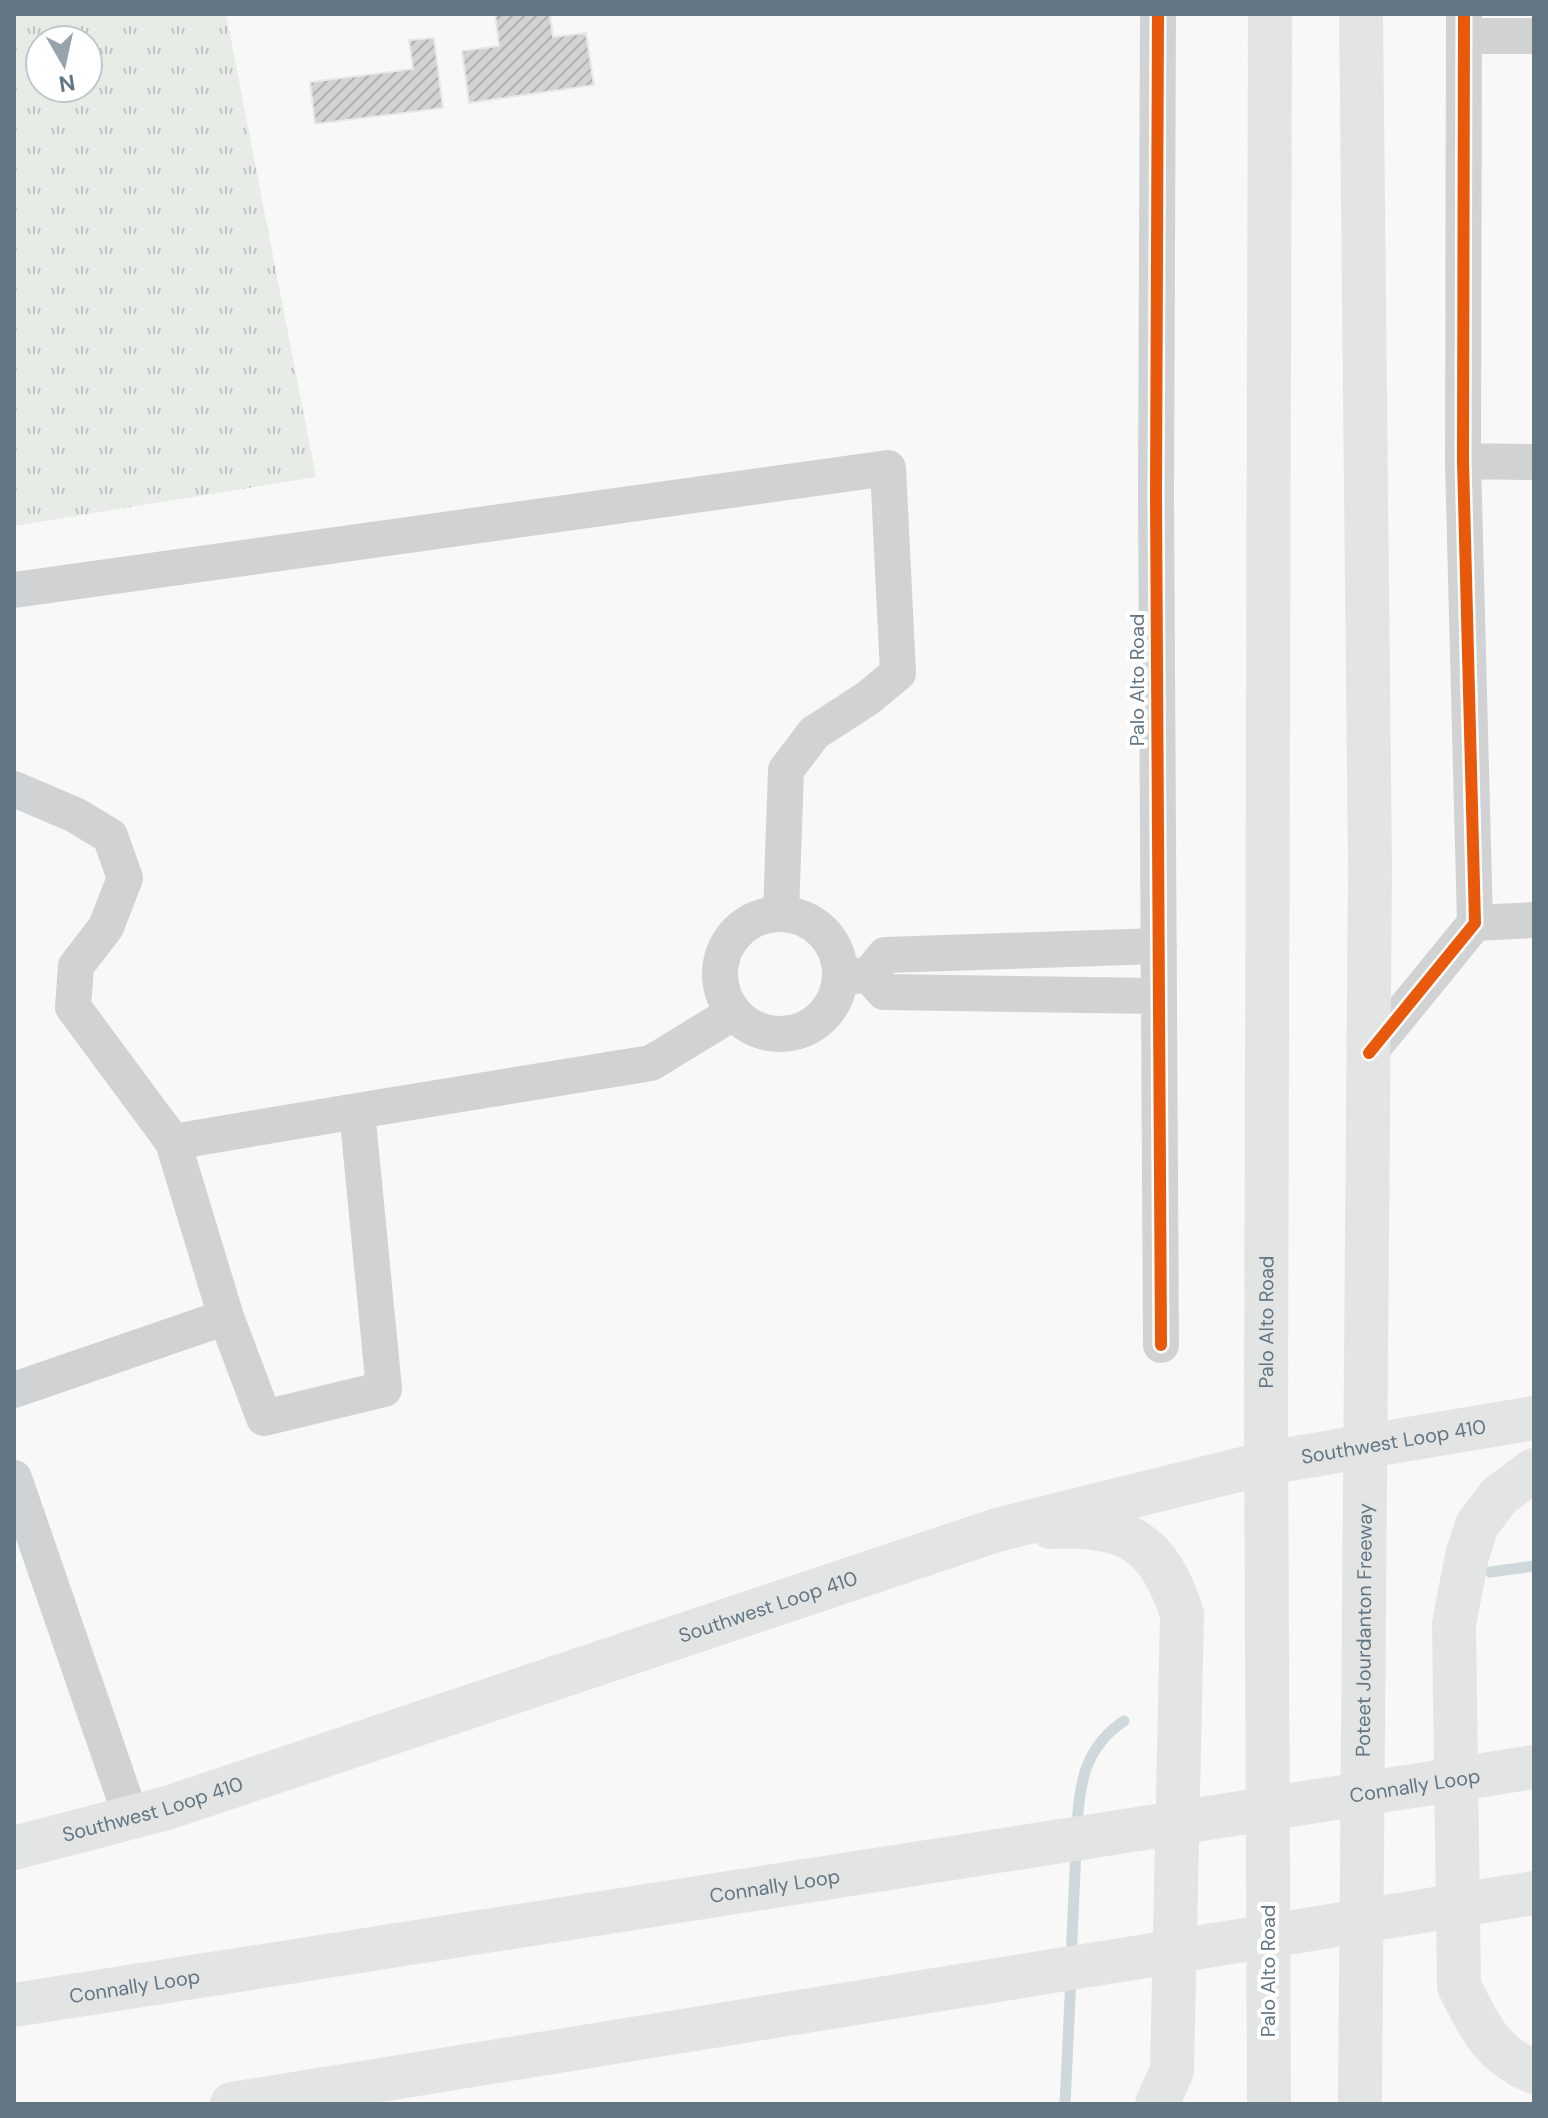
<svg xmlns="http://www.w3.org/2000/svg" width="1548" height="2118" viewBox="0 0 1548 2118" font-family="'DM Sans',sans-serif">
<style>
.grass{fill:url(#grass-tufts);fill-rule:evenodd}
.lines{fill:none;stroke-linecap:round;stroke-linejoin:round}
.stream{stroke:#cfd8db;stroke-width:11}
.building{fill:url(#building-hatch);stroke:#e8e8e8;stroke-width:2}
.minor{stroke:#d1d2d3;stroke-width:36}
.major{stroke:#e3e4e4;stroke-width:44}
.highway{stroke:#e3e4e4;stroke-width:44}
.cycleway-casing{stroke:#fff;stroke-width:17}
.cycleway{stroke:#e8590c;stroke-width:12}
.labels{text-anchor:middle;stroke-width:8;stroke-linejoin:round;paint-order:stroke}
.street-label{font-size:20px;fill:#627684;stroke:#fff}
</style>
<defs>
<pattern id="grass-tufts" width="24" height="20" patternUnits="userSpaceOnUse" patternTransform="scale(2)"><rect width="24" height="20" fill="#e8ece6"/><path d="M3 7l-1-3M5 7V3M7 7l1-3M15 17l-1-3M17 17v-4M19 17l1-3" fill="none" stroke="#bfc4c0"/></pattern>
<pattern id="building-hatch" width="6" height="6" patternUnits="userSpaceOnUse" patternTransform="scale(2)"><rect width="6" height="6" fill="#d2d3d4"/><path d="M-1 1l2-2M0 6l6-6M5 7l2-2" fill="none" stroke="#aeb0b2"/></pattern>
</defs>
<rect width="100%" height="100%" fill="#f8f8f8"/>
<path class="grass" d="M 14,14 L 226,14 L 316,477 L 14,526 ZM 40,40 L 88,40 L 88,88 L 40,88 Z"/>
<g class="lines">
<path class="stream" d="M 1490,1572 L 1534,1566
M 1077,1828 C 1079,1783 1085,1747 1124,1721
M 1071,1960 L 1076,1849
M 1065,2104 L 1071,1977"/>
</g>
<path class="building" d="M 495,14 L 550,14 L 553,37 L 586,33 L 594,85 L 469,103 L 462,51 L 499,46 Z
M 434,38 L 443,108 L 315,124 L 310,82 L 413,69 L 409,40 Z"/>
<g class="lines">
<path class="minor" d="M 1158,14 L 1156,496 L 1161,1345
M 1464,36 L 1534,36
M 1463,461 L 1534,462
M 14,590 L 888,468 L 898,673 L 868,698 L 814,733 L 786,770 L 781,914
M 14,789 L 75,815 L 110,836 L 125,878 L 106,927 L 76,966 L 73,1007 L 173,1142 L 357,1111
M720 974a60 60 0 1 1 120 0a60 60 0 1 1-120 0Z
M 1475,923 L 1534,920
M 869,975 L 884,992 L 1159,996
M 841,977 L 869,975 L 885,955 L 1159,946
M 1369,1053 L 1475,923 L 1463,461 L 1464,14
M 173,1142 L 226,1317
M 14,1390 L 226,1317 L 264,1418 L 384,1389 L 357,1111 L 651,1063 L 733,1013
M 14,1478 L 131,1817"/>
<g class="major">
<path d="M 1534,1470 L 1499,1496 L 1477,1525 L 1467,1556 L 1454,1624 L 1459,1986 C 1480,2027 1490,2053 1534,2072"/>
<path d="M 1051,1527 C 1127,1523 1159,1542 1182,1614 L 1172,2070 L 1157,2104"/>
<path id="s1" d="M 14,1848 L 167,1808 L 997,1530 L 1266,1463 L 1534,1418"/>
<path id="s2" d="M 1269,2104 L 1266,1412 L 1270,14"/>
<path id="s3" d="M 1360,2104 L 1370,869 L 1361,14"/>
</g>
<g class="highway">
<path id="s4" d="M 14,2005 L 1534,1767"/>
<path d="M 232,2104 L 1534,1893"/>
</g>
<g class="cycleway-casing">
<path id="cycleway" d="M 1158,14 L 1156,496 L 1161,1345
M 1369,1053 L 1475,923 L 1463,461 L 1464,14"/>
</g>
<use href="#cycleway" class="cycleway"/>
</g>
<g class="labels">
<g class="street-label">
<text transform="translate(1137 680) rotate(-90)" y="7">Palo Alto Road</text>
<text dy="7" stroke="none"><textPath href="#s2" startOffset="782">Palo Alto Road</textPath></text>
<text dy="7" stroke="none"><textPath href="#s1" startOffset="1440">Southwest Loop 410</textPath></text>
<text dy="7" stroke="none"><textPath href="#s1" startOffset="792">Southwest Loop 410</textPath></text>
<text dy="7" stroke="none"><textPath href="#s3" startOffset="474">Poteet Jourdanton Freeway</textPath></text>
<text dy="7" stroke="none"><textPath href="#s4" startOffset="1418">Connally Loop</textPath></text>
<text dy="7" stroke="none"><textPath href="#s1" startOffset="144">Southwest Loop 410</textPath></text>
<text dy="7" stroke="none"><textPath href="#s4" startOffset="770">Connally Loop</textPath></text>
<text transform="translate(1268 1971) rotate(-90)" y="7">Palo Alto Road</text>
<text dy="7" stroke="none"><textPath href="#s4" startOffset="122">Connally Loop</textPath></text>
</g>
</g>
<rect width="1548" height="2118" fill="none" stroke="#627684" stroke-width="32"/>
<g transform="translate(64 64) rotate(171)"><circle r="38" fill="#ffffff" stroke="#c0c8ce" stroke-width="2"/>
<path d="M0-6L14 30L0 20L-14 30Z" fill="#96a4ad"/>
<text y="-12" font-size="22" font-weight="bold" text-anchor="middle" fill="#627684">N</text>
</g>
</svg>
